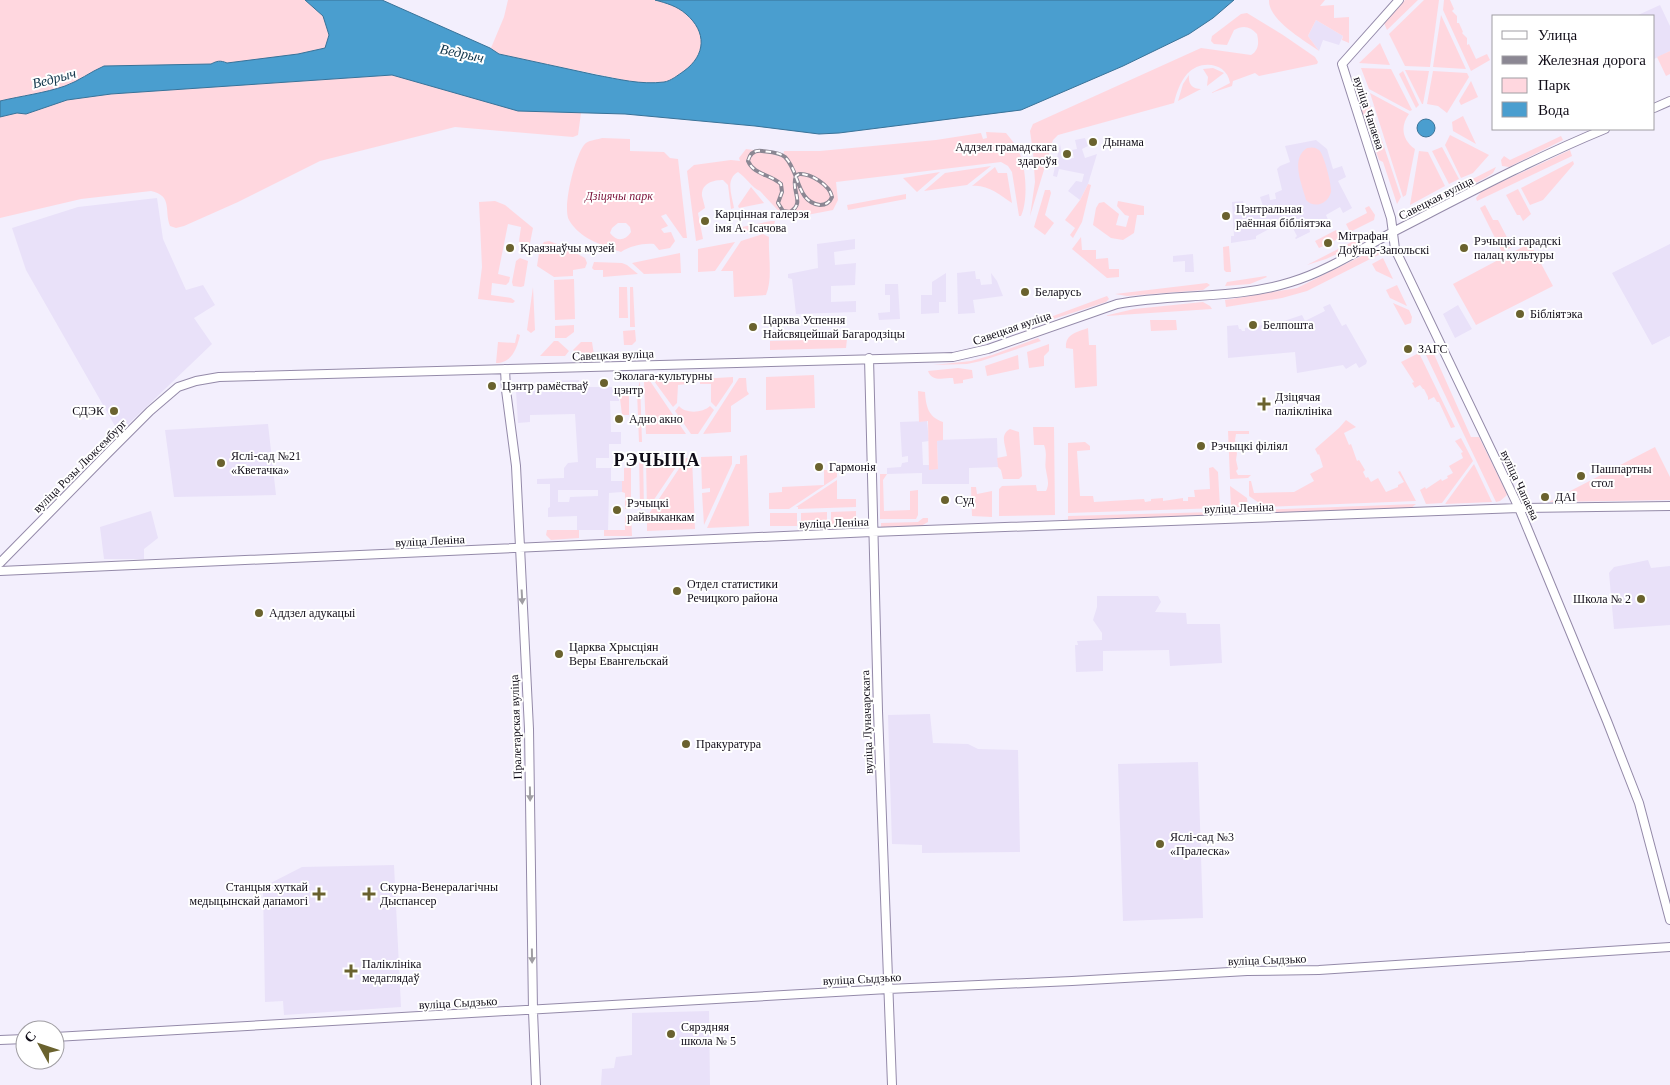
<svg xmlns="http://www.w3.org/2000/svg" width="1670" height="1085" viewBox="0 0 1670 1085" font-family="Georgia,serif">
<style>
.built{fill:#e9e1f9;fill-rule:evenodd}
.green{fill:#ffd7df;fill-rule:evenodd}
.water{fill:#4a9ecf;stroke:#397298}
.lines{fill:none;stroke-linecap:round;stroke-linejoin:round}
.tertiary-casing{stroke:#948aa9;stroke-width:10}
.tertiary{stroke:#fff;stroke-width:8}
.rail-casing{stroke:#8b8793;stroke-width:4}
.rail{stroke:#fff;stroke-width:2;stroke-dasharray:5.5;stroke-linecap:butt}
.oneway{fill:#a09ea3}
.poi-dot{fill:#6a622e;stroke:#fff;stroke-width:2}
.labels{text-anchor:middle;stroke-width:4;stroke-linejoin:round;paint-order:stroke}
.street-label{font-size:12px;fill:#110d18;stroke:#fff}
.poi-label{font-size:12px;fill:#110d18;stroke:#fff;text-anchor:start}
.park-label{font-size:12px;font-style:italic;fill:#7c153c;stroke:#fff}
.water-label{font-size:14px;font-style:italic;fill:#0e3348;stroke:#fff}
.district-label{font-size:18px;font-weight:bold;letter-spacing:1px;fill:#110d18;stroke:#fff}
</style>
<rect width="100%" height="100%" fill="#f3effd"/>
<path class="built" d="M 1660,5 L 1670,26 L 1670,51 L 1654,59 L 1654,16 L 1636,16 Z
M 1316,20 L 1343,36 L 1339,45 L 1323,40 L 1319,51 L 1308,36 Z
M 1085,138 L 1088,146 L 1082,149 L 1085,158 L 1097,154 L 1088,184 L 1080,200 L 1068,191 L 1076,181 L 1082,182 L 1084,174 L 1059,169 L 1057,177 L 1053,176 L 1060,144 L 1063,159 L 1074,158 L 1072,150 L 1077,149 L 1075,140 Z
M 1316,140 L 1327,149 L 1333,169 L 1342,166 L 1346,177 L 1338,181 L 1352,208 L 1343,213 L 1340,207 L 1326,215 L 1329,222 L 1318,228 L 1316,225 L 1309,228 L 1310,232 L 1296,239 L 1295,238 L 1297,236 L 1288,219 L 1256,236 L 1256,239 L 1231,243 L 1231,236 L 1234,236 L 1232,202 L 1243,201 L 1245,207 L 1255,205 L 1257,210 L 1264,209 L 1260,197 L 1269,194 L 1270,200 L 1276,199 L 1275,193 L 1282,190 L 1277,169 L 1280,166 L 1290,162 L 1285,146 Z
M 157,198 L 163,239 L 186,290 L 203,285 L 215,305 L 194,318 L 212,344 L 119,433 L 26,270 L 12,228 L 78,207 Z
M 855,239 L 855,249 L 834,252 L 835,265 L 856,263 L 855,285 L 831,286 L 831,302 L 856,301 L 856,312 L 796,314 L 792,279 L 788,278 L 788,274 L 818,268 L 817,244 Z
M 1670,244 L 1670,336 L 1652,345 L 1612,273 Z
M 1193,254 L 1194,272 L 1185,272 L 1185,261 L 1173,262 L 1173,256 Z
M 975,271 L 976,279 L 980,279 L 981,285 L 992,284 L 991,273 L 997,281 L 1003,296 L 973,300 L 975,313 L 958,314 L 957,273 Z
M 946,273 L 946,302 L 939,302 L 939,313 L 921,314 L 921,295 L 932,295 L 932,282 Z
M 885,284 L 898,284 L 900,319 L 879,320 L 878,313 L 890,312 L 890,295 L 885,295 Z
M 1330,304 L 1342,326 L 1346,324 L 1367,361 L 1366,364 L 1359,368 L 1356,363 L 1346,369 L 1343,365 L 1297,373 L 1295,352 L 1228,358 L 1227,326 L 1238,325 L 1239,329 L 1241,329 L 1242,331 L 1245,331 L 1245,328 L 1281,322 L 1282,324 L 1285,324 L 1284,321 L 1302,315 L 1305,321 L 1325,311 L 1323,307 Z
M 1458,305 L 1472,329 L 1455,338 L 1443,314 Z
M 579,380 L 580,387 L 617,387 L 619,390 L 619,401 L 610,401 L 611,432 L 621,432 L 621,444 L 609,444 L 609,458 L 596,458 L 596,468 L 611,468 L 611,481 L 622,481 L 622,492 L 609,493 L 608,530 L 577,530 L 577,516 L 548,517 L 548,508 L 550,507 L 550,484 L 537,484 L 537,479 L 564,478 L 564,468 L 568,463 L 578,462 L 575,414 L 530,415 L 530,422 L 518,423 L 516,391 L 550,390 L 550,381 ZM 558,490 L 598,490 L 598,496 L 570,497 L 569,502 L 558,502 Z
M 927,421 L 929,441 L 922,442 L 923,465 L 930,465 L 929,469 L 938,469 L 937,440 L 997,438 L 998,467 L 969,468 L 969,484 L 922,484 L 922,473 L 887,474 L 887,468 L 901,467 L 902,463 L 908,462 L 908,456 L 902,457 L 900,422 Z
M 268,424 L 276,495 L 174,497 L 165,430 Z
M 151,511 L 158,538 L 144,549 L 144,559 L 104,559 L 100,527 Z
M 1648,560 L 1651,568 L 1670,566 L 1670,625 L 1614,629 L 1609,573 L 1614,567 Z
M 1097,596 L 1158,596 L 1161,602 L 1155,612 L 1186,613 L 1187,624 L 1220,624 L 1222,663 L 1170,666 L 1169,650 L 1103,651 L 1103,671 L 1076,672 L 1075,645 L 1078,645 L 1077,641 L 1102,640 L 1102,633 L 1093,620 L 1097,607 Z
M 930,714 L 933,743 L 968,744 L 978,749 L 1018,750 L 1020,852 L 922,853 L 922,845 L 892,844 L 888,715 Z
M 1198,762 L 1203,918 L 1123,921 L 1118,764 Z
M 394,865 L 401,1007 L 284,1015 L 283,1001 L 265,1002 L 263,887 L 302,867 Z
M 709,1011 L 710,1085 L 601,1085 L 602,1069 L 614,1068 L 616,1057 L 632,1055 L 632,1013 Z"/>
<path class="green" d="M 0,0 L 305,0 L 323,16 L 329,35 L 325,48 L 298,54 L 227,63 C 220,60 217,61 212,64 L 104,66 C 90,72 79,81 65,86 C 45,93 21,96 0,101 Z
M 508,0 L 655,0 C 666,3 677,6 686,14 C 707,32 706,55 684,71 C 678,75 671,81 664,82 C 641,85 618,79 596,74 C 564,68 531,61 499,54 L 491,48 L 504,17 Z
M 1269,0 L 1325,0 L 1320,6 L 1334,5 L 1334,18 L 1349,17 L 1349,43 L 1342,40 L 1343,36 L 1316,20 L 1308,36 L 1319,51 C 1304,40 1268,20 1269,0 Z
M 1405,0 L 1418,0 L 1387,30 L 1384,23 Z
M 1424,0 L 1439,0 L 1430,67 L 1405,66 L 1389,34 Z
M 1444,0 L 1450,0 L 1454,9 L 1452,11 L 1457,16 L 1457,23 L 1459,23 L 1463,32 L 1462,33 L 1467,38 L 1467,45 L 1469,44 L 1476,59 L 1487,54 L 1490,60 L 1471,71 L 1443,10 Z
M 1247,13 L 1283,35 L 1315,57 L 1318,62 L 1317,64 L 1259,76 L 1255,73 L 1233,81 L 1232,86 L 1211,93 L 1230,83 C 1227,62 1200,59 1187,74 C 1180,82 1176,94 1174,103 L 1058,135 L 1053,140 L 1030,216 L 1035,182 L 1033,152 L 1030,131 L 1033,124 L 1201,48 L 1251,55 C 1259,50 1259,42 1257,34 C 1250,26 1243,25 1234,30 L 1227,45 L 1214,44 L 1211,41 L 1212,36 L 1241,14 Z
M 1441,15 L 1466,69 L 1433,67 Z
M 1380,43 L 1390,65 L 1359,63 Z
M 1670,51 L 1670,74 L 1666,76 L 1657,57 Z
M 1213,68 L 1224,73 L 1207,86 L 1208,77 L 1203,69 Z
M 1361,68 L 1391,69 L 1412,110 L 1410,111 L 1369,89 Z
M 1405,70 L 1429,71 L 1423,104 L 1422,104 Z
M 1403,71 L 1419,105 L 1416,108 L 1399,74 Z
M 1433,71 L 1467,73 L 1469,77 L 1447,113 L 1438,106 L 1427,104 Z
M 392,75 L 518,111 L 581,113 L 578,135 L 573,137 L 455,127 L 320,161 L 238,202 L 184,226 L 176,228 L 170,226 C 164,210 173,196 151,191 L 81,199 L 0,218 L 0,117 L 17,113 L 26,114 L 67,100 L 111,94 Z
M 1189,75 C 1188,84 1192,89 1201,89 L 1178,101 L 1183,84 Z
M 1471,81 L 1478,97 L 1461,105 L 1459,101 Z
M 1352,83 L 1365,90 L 1401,197 L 1397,204 L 1383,162 L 1379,160 Z
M 1370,93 L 1409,114 C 1400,126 1402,140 1415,149 L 1406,195 L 1403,197 Z
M 1463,116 L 1476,144 L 1453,131 L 1452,122 Z
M 986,132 L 1006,133 C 1012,140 1018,148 1021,157 C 1026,172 1028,201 1021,216 L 1019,216 L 1012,172 L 1008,166 L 1001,162 L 836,182 L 838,200 L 833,210 L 786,219 L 760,191 C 752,188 746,177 738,172 C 725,179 732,196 734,208 L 731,209 L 728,185 L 723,180 C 714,180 701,183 702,196 C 703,200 704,203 705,208 L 698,213 L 703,239 L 696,241 L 687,171 L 694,165 L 731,160 L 740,161 L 739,158 L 746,149 L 774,153 L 774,155 L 783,156 L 784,151 L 820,151 L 936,140 L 981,133 L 983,139 L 987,138 Z
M 1450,135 L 1489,155 L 1473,173 L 1461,178 L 1445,145 Z
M 1561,136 L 1563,140 L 1509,167 L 1502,166 L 1501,160 L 1504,156 L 1510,160 Z
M 602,138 L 630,139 L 630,151 L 664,152 L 670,158 L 678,159 L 687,238 L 683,238 L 666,214 L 661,216 L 668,226 L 661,229 L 664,233 L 671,232 L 675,241 L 670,248 L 659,250 L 654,244 C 643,243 630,246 621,252 C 602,245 580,239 569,220 C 562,208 575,156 584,145 C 588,140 596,140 602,138 ZM 618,223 L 626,223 L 630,227 L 631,232 C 625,241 617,242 610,233 L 612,228 Z
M 1442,147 L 1459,179 L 1449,184 L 1432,151 Z
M 1307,148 C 1312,147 1315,147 1319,150 C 1324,154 1332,186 1331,192 C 1328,204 1314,209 1306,200 C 1302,184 1290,159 1307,148 Z
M 1570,150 L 1572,156 L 1477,201 L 1476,198 L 1482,191 Z
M 1419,151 L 1428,152 L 1445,186 L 1410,205 Z
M 1573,161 L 1574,164 L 1543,200 L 1530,205 L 1521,188 Z
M 991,166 L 967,185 L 924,191 L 945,173 Z
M 995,167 L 998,173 L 1007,173 L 1012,203 C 1000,195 987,184 972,186 Z
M 1496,167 L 1493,173 L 1487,177 L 1406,219 L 1404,214 Z
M 940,172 L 917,192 L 903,178 Z
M 1088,184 L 1091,185 L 1082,222 L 1073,238 L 1070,235 L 1075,228 L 1065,220 L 1080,200 Z
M 751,187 L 764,203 L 739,208 L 738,206 Z
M 1518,189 L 1531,214 L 1523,221 L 1520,215 L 1517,215 L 1506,195 Z
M 1045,190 L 1050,190 L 1051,193 L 1045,215 L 1054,223 L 1045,235 L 1034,227 Z
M 906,194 L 906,199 L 848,210 L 847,205 Z
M 495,201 L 505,205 L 533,228 L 529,248 L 521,247 L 519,241 L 521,227 L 508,224 L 498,274 L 510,277 L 509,282 L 506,285 L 492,283 L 491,295 L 511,298 L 515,301 L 513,303 L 478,299 L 482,267 L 479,202 Z
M 1118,201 L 1144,206 L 1144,215 L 1137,215 L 1134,233 L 1123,240 L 1111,238 L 1093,225 L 1096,208 L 1099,203 L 1104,202 L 1119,214 L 1116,225 L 1126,227 L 1129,216 L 1125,215 L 1117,206 Z
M 1485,205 L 1493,220 L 1498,220 L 1512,247 L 1502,252 L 1480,208 Z
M 1369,206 L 1375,215 L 1374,220 L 1350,232 L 1346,224 L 1367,213 L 1365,208 Z
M 771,221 L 775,221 L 774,225 L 736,233 L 734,232 L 737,228 Z
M 1336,230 L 1340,238 L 1319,248 L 1315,241 Z
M 1373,231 L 1376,236 L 1326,259 L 1307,265 Z
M 763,234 L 769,237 C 768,255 773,278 766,295 L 734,297 L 733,271 L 721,271 L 741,241 Z
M 1081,237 L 1082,250 L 1096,250 L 1096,259 L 1108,258 L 1109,269 L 1119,269 L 1119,277 L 1107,278 L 1072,249 Z
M 549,241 L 565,247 L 585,258 L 587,263 L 585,268 L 573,270 L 573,276 L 554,277 L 537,266 L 540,247 L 544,242 Z
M 735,242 L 715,271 L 698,272 L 698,249 Z
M 1530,243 L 1553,286 L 1476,325 L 1453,284 Z
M 1229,246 L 1231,272 L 1226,272 L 1224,270 L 1223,247 Z
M 1382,246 L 1384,252 L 1307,291 L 1282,298 L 1226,307 L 1225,300 L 1297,288 Z
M 680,253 L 681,273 L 644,274 L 632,263 Z
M 520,258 L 528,261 L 524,286 L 521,287 L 513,286 L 512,282 L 516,261 Z
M 1383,258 L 1393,279 L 1376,271 L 1372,264 Z
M 594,262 L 622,263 L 627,265 L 638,274 L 603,277 L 603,270 L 594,270 L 592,268 Z
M 1266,276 L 1267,277 L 1250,284 L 1225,286 L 1227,282 Z
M 574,279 L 575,319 L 555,320 L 554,280 Z
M 1207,283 L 1210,285 L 1203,290 L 1127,296 L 1115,294 Z
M 1397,285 L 1407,306 L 1390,298 L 1386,290 Z
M 533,287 L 535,330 L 531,333 L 527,330 Z
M 619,287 L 627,287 L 628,318 L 619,318 Z
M 630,287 L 633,287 L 635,327 L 630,327 Z
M 1107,296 L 1109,299 L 1106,302 L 1038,324 L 1037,322 Z
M 1203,302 L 1210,306 L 1212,309 L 1104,316 L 1134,309 Z
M 1393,303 L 1409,310 L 1412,317 L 1411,323 L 1405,325 Z
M 1150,320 L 1176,320 L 1177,330 L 1151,331 Z
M 574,325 L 574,332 L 566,338 L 555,338 L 555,326 Z
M 1088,328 L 1089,345 L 1096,345 L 1097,386 L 1075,388 L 1073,349 L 1066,348 C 1065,334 1077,332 1088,328 Z
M 635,330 L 636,341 L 632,345 L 624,345 L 623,331 Z
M 517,334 L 520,335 C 517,348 512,363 496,363 L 498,342 L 515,343 Z
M 1038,338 L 1041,341 L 981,361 L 967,364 L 933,365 L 971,361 L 992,355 Z
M 847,339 L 846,348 L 770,350 L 770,341 Z
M 554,341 L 558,341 L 569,351 L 565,356 L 540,356 Z
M 581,342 L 592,342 L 594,355 L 578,355 L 573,350 Z
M 1049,344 L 1049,351 L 1044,356 L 1044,366 L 1029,368 L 1027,352 Z
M 1433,352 L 1471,437 L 1479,437 L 1507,494 L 1506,496 L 1500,501 L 1496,502 L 1426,355 Z
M 1419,353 L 1455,427 L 1451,428 L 1439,402 L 1437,402 L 1434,397 L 1428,400 L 1428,397 L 1424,389 L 1423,389 L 1420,385 L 1415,388 L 1412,383 L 1414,382 L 1401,362 Z
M 1018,355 L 1019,369 L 987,376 L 985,366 Z
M 958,368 L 972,370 L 973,378 L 963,380 L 963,383 L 954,384 L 953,378 C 943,378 932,382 928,371 Z
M 814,375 L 815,408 L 766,410 L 766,377 Z
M 733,377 L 733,382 L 716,407 L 711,402 L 711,384 L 700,384 L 700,379 Z
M 687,378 L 687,384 L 678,385 L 677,403 L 673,407 L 654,381 L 657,379 Z
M 739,378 L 746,378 L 747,391 L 749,394 L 731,406 L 731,432 L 703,434 Z
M 640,381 L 642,442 L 639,442 L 637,391 Z
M 644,381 L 650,381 L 686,434 L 646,434 Z
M 629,389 L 629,415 L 622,415 L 619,390 Z
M 918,391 L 925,392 C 926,406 928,417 943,422 L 943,440 L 937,441 L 938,469 L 929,470 L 928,421 L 919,422 Z
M 679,406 C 685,414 703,413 710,406 L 714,410 L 698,434 L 691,434 L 675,411 Z
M 1346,420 L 1356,427 L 1344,433 L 1349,445 L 1351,444 L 1357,461 L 1359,460 L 1365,470 L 1363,472 L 1366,478 L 1368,477 L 1371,482 L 1378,478 L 1386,492 L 1398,487 L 1398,485 L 1404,482 L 1398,472 L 1400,471 L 1416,501 L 1265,507 L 1249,496 L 1249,481 L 1251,481 L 1254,493 L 1294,492 L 1314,481 L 1310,474 L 1323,467 L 1319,454 L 1318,455 L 1315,449 L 1339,428 Z
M 1033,427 L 1054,427 L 1055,515 L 999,516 L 999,489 L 1002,486 L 1036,485 L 1037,491 L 1046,491 C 1050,483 1047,478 1046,470 C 1044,462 1048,455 1044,445 L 1034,445 Z
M 1010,429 L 1019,432 L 1022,476 L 1019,479 L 1003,479 L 1001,470 L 998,467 L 997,458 L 1007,456 C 1006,446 999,435 1010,429 Z
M 1228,431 L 1249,431 L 1249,434 L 1236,434 L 1235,440 L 1237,449 L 1236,451 L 1237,453 L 1236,460 L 1238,469 L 1236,471 L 1238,475 L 1251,475 L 1248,478 L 1230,479 Z
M 1461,438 L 1473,461 L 1442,503 L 1426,504 L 1420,490 L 1425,487 L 1426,489 L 1441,479 L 1442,481 L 1448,478 L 1447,476 L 1453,473 L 1449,466 L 1463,458 L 1461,453 L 1463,452 L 1455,441 Z
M 1085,442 L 1090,446 L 1090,450 L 1077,451 L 1080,496 L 1093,496 L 1094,502 L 1144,499 L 1145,502 L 1151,501 L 1151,499 L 1163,498 L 1163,501 L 1183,498 L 1183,501 L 1188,501 L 1188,497 L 1195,497 L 1194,490 L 1210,489 L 1209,468 L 1213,467 L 1218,472 L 1220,508 L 1068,513 L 1068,443 Z
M 1655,447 L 1670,477 L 1670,500 L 1549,502 Z
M 639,454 L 643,454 L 644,509 L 640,509 Z
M 747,455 L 749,526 L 707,528 L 736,464 L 740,464 L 740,456 Z
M 732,456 L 732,464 L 704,525 L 702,493 L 710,492 L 710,488 L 702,489 L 701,457 Z
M 682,458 L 647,510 L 646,459 Z
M 686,458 L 692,458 L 695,529 L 647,531 L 647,517 Z
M 1474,464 L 1492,502 L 1445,504 Z
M 624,468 L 631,468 L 631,509 L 625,509 L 625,493 L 622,492 L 622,481 L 624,481 Z
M 824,470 L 837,470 L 837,477 L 789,509 L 769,509 L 769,493 L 782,492 L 782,487 L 824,485 Z
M 880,474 L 887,474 L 883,480 L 884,511 L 910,510 L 910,491 L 918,490 L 918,515 L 916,519 L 880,519 Z
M 837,480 L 837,499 L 856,499 L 856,507 L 798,509 L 798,507 L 796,507 Z
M 1230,486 L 1247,498 L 1248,507 L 1231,507 Z
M 971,487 L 976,487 L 977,494 L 992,491 L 992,517 L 972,516 Z
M 1416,504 L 1411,508 L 1407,508 L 1232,514 L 1231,511 Z
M 856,511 L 856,524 L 831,525 L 831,512 Z
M 827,512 L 827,525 L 801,526 L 801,513 Z
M 1214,512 L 1214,515 L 1068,520 L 1068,516 Z
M 770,513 L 797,513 L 797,526 L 770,526 Z
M 625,515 L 631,515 L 632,536 L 604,536 L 604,530 L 625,530 Z
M 923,518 L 928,518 L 928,522 L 921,526 L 881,527 L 881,523 L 918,522 Z
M 547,530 L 579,530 L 579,538 L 551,540 L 546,535 Z"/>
<path class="water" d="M 305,0 L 382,0 L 490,48 L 499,54 C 531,61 564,68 596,75 C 618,79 641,85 664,82 C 671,81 678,75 684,71 C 706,55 707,32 686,14 C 677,6 666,3 655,0 L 1234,0 L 1213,18 L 1189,34 L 1123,66 L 1021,110 L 839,133 L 819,134 L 755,126 L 625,114 L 518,111 L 392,75 L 111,94 L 67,100 L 26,114 L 17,113 L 0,117 L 0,101 C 21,96 45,93 65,86 C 79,81 90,72 104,66 L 211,64 C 217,61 220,60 227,63 L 298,54 L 325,48 L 329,35 L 323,16 Z
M1417 128a9 9 0 1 1 18 0a9 9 0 1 1-18 0Z"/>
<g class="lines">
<g class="tertiary-casing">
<path id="tertiary" d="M 1399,0 L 1342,64 L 1391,218 L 1395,249 L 1519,508 L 1607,721 L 1639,803 L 1670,920
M 1654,108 L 1670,101
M 869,358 L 878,711 L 892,1085
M 505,369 L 506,390 L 516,466 L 529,729 L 533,1011 L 536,1085
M 0,563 L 107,454 L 150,411 L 178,387 L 196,381 L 219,377 L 953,357 L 988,349 L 1117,304 C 1174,293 1234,300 1291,282 C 1325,272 1361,249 1393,232 C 1463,196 1532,159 1605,129
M 0,571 L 872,532 L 1519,508 L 1670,506
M 55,1037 L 888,989 L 1072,981 L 1247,971 L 1319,970 L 1670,947
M 0,1040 L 25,1039"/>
</g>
<use href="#tertiary" class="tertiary"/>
<g class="rail-casing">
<path id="rail" d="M 799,174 L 796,176 C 790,190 806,203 790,212 L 783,211 L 778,203 L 782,192 L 781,184 C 770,174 754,175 748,161 C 750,153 755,150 762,151 C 770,152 779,152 785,157 C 800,172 796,202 820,205 C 826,205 830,202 832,197 C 830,185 810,173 799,174"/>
</g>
<use href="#rail" class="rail"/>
</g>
<defs><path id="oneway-solid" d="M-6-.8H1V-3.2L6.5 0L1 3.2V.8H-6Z" transform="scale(1.25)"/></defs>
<g class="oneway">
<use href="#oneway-solid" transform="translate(522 597) rotate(87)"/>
<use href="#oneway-solid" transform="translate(530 794) rotate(89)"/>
<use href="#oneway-solid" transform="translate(532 956) rotate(89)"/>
</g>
<g class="poi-dot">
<circle cx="1093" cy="142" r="5"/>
<circle cx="1067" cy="154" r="5"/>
<circle cx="1226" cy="216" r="5"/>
<circle cx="705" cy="221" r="5"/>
<circle cx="1328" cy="243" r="5"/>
<circle cx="510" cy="248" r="5"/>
<circle cx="1464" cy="248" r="5"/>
<circle cx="1025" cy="292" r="5"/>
<circle cx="1520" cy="314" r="5"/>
<circle cx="1253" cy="325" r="5"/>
<circle cx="753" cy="327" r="5"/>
<circle cx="1408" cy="349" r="5"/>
<circle cx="604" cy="383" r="5"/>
<circle cx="492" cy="386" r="5"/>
<path d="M1261.5 396.5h5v5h5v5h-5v5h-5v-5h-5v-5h5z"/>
<circle cx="114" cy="411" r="5"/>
<circle cx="619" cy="419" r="5"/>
<circle cx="1201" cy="446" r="5"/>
<circle cx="221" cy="463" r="5"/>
<circle cx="819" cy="467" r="5"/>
<circle cx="1581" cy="476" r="5"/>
<circle cx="1545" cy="497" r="5"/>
<circle cx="945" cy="500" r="5"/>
<circle cx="617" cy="510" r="5"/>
<circle cx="677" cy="591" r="5"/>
<circle cx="1641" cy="599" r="5"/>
<circle cx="259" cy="613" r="5"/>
<circle cx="559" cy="654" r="5"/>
<circle cx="686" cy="744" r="5"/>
<circle cx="1160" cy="844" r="5"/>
<path d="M316.5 886.5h5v5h5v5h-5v5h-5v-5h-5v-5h5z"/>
<path d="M366.5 886.5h5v5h5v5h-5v5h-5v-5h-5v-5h5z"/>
<path d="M348.5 963.5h5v5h5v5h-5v5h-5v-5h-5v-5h5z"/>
<circle cx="671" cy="1034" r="5"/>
</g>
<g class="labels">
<g class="street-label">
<text transform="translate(1369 113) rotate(72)" y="4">вуліца Чапаева</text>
<text transform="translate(1436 198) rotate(-27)" y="4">Савецкая вуліца</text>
<text transform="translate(1012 328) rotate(-19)" y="4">Савецкая вуліца</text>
<text transform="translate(613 355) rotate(-2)" y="4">Савецкая вуліца</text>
<text transform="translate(80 466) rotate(-45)" y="4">вуліца Розы Люксембург</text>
<text transform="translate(1520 485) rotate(65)" y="4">вуліца Чапаева</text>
<text transform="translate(1239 508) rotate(-2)" y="4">вуліца Леніна</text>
<text transform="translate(834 523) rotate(-2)" y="4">вуліца Леніна</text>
<text transform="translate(430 541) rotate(-3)" y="4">вуліца Леніна</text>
<text transform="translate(867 722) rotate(-92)" y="4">вуліца Луначарскага</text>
<text transform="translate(516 727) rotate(-92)" y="4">Пралетарская вуліца</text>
<text transform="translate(1267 960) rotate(-2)" y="4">вуліца Сыдзько</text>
<text transform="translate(862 979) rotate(-3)" y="4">вуліца Сыдзько</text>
<text transform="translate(458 1003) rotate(-3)" y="4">вуліца Сыдзько</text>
</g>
<g class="poi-label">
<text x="1103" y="146">Дынама</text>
<text x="1057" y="151" text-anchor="end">Аддзел грамадскага<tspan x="1057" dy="14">здароўя</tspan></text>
<text x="1236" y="213">Цэнтральная<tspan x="1236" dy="14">раённая бібліятэка</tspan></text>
<text x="715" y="218">Карцінная галерэя<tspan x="715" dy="14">імя А. Ісачова</tspan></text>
<text x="1338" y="240">Мітрафан<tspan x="1338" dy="14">Доўнар-Запольскі</tspan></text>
<text x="1474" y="245">Рэчыцкі гарадскі<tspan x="1474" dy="14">палац культуры</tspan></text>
<text x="520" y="252">Краязнаўчы музей</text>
<text x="1035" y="296">Беларусь</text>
<text x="1530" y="318">Бібліятэка</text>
<text x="763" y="324">Царква Успення<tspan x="763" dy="14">Найсвяцейшай Багародзіцы</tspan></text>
<text x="1263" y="329">Белпошта</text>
<text x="1418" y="353">ЗАГС</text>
<text x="614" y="380">Эколага-культурны<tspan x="614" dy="14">цэнтр</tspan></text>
<text x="502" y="390">Цэнтр рамёстваў</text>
<text x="1275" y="401">Дзіцячая<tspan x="1275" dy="14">паліклініка</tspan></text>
<text x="104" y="415" text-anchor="end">СДЭК</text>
<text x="629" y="423">Адно акно</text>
<text x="1211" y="450">Рэчыцкі філіял</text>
<text x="231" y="460">Яслі-сад №21<tspan x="231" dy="14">«Кветачка»</tspan></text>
<text x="829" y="471">Гармонія</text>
<text x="1591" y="473">Пашпартны<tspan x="1591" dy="14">стол</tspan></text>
<text x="1555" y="501">ДАІ</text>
<text x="955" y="504">Суд</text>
<text x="627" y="507">Рэчыцкі<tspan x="627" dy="14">райвыканкам</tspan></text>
<text x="687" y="588">Отдел статистики<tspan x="687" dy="14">Речицкого района</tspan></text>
<text x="1631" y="603" text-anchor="end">Школа № 2</text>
<text x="269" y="617">Аддзел адукацыі</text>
<text x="569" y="651">Царква Хрысціян<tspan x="569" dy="14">Веры Евангельскай</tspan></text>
<text x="696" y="748">Пракуратура</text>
<text x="1170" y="841">Яслі-сад №3<tspan x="1170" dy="14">«Пралеска»</tspan></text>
<text x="308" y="891" text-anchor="end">Станцыя хуткай<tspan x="308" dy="14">медыцынскай дапамогі</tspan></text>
<text x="380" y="891">Скурна-Венералагічны<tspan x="380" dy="14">Дыспансер</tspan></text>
<text x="362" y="968">Паліклініка<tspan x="362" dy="14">медаглядаў</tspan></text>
<text x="681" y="1031">Сярэдняя<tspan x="681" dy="14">школа № 5</tspan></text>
</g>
<g class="park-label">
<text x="619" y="200">Дзіцячы парк</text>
</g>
<g class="water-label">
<text transform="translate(462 53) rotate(12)" y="5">Ведрыч</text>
<text transform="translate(54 78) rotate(-15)" y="5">Ведрыч</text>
</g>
<g class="district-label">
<text x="657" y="466">РЭЧЫЦА</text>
</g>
</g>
<rect x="1492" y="15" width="162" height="115" fill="#ffffff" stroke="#a09ea3"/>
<rect x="1502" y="31" width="25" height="8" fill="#ffffff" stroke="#a09ea3"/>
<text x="1538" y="40" font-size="15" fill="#110d18">Улица</text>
<rect x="1502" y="56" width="25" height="8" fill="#8b8793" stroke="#a09ea3"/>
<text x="1538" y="65" font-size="15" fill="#110d18">Железная дорога</text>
<rect x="1502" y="78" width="25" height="15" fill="#ffd7df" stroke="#a09ea3"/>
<text x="1538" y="90" font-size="15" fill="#110d18">Парк</text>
<rect x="1502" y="102" width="25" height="15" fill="#4a9ecf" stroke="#a09ea3"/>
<text x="1538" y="115" font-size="15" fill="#110d18">Вода</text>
<g transform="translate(40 1045) rotate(310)"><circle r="24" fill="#ffffff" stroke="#a09ea3"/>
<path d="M0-4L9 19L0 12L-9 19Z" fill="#6a622e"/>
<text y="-8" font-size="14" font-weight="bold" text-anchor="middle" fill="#110d18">С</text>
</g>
</svg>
